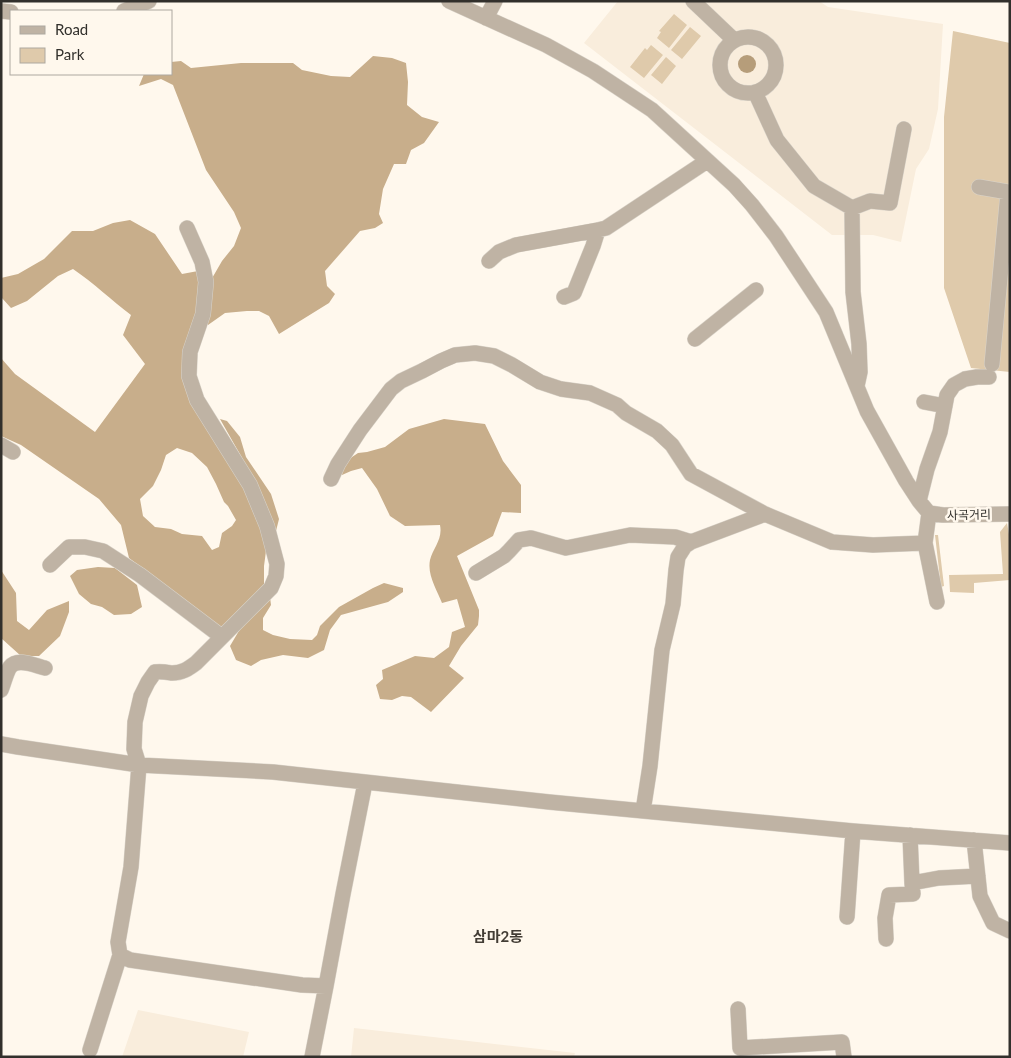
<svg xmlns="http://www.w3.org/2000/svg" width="1011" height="1058" viewBox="0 0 1011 1058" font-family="Lato,'Noto Sans KR',sans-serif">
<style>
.built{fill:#f9eddc}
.green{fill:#dfcaab}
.forest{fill:#c8ae8b;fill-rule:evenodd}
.water{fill:#b69d7a}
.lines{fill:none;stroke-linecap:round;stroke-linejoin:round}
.minor-casing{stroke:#dad4ca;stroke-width:16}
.minor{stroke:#bfb3a4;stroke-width:15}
.labels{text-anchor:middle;stroke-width:5;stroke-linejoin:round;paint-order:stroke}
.street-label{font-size:12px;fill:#32302c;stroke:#fff8ed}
.quarter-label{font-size:15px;font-weight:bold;fill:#433d35;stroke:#fff8ed}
</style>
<rect width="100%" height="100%" fill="#fff8ed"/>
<path class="built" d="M 618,1 L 819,1 L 828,7 L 943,24 L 938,109 L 929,149 L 916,169 L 901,242 L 873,235 L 832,235 L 584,43 Z
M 138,1010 L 249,1032 L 243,1057 L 122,1057 Z
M 354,1028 L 575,1053 L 574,1057 L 351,1057 Z"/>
<path class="green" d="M 674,14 L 687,25 L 669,48 L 657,38 L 661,32 L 659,31 Z
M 690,27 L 701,36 L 682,59 L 671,50 Z
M 953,31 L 1010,43 L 1010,372 L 971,368 L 944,288 L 944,117 Z
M 651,45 L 663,55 L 644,78 L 630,67 L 645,48 L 647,50 Z
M 666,57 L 676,66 L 662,84 L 651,75 Z
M 1007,523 L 1010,540 L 1010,580 L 974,583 L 974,593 L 950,592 L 949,575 L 1003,574 L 1000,532 Z
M 935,535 L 938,535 L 944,586 L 941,587 Z"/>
<path class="forest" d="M 373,56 L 392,58 L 406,63 L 408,82 L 407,105 L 422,117 L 439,122 L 424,143 L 411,150 L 406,164 L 394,164 L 383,189 L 379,214 L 383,223 L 375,228 L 360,231 L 325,271 L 327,286 L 335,294 L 329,303 L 279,334 L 269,316 L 259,311 L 247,311 L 225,313 L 208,325 L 206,318 L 211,280 L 222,261 L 234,246 L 241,228 L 234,212 L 206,170 L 173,85 L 161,79 L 139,86 L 144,74 L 171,74 L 171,62 L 181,61 L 191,68 L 241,63 L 293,63 L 302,70 L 331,76 L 350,77 Z
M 130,220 L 155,234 L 182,274 L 198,271 L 200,300 L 184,374 L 252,504 L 264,531 L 266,551 L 264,566 L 264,585 L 223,626 L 216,626 L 129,558 L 121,525 L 99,499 L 21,445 L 1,436 L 1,358 L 15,374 L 95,432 L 145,364 L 123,335 L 131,315 C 111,300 94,283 73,269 L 58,276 L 27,301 L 11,308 L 1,297 L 1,278 L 18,274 L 44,259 L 72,231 L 93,231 L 113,223 ZM 177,448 L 192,453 L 207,467 L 216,484 L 224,502 L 228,506 L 236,520 L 232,526 L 222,533 L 219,547 L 212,550 L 202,536 L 182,534 L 171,529 L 155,527 L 143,516 L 140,499 L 153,486 L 161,470 L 166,455 Z
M 220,419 L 227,421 L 240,437 L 246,457 L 271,494 L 279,519 L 275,535 L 259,488 Z
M 444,419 L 485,424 L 503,461 L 521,485 L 521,513 L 502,512 L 493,536 L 457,556 L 479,610 L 479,616 L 478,625 L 461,646 L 449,666 L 464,678 L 431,712 L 411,697 L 402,696 L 392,700 L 380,699 L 376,685 L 383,679 L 382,670 L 415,656 L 434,658 L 449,647 L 452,632 L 465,627 L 457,599 L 442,603 C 437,590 427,575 430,560 C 433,548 443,539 440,525 L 405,526 L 390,516 L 377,489 L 362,468 L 351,471 L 342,475 L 343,463 L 358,453 L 367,452 L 385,447 L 409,429 Z
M 98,567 L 115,568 L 137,585 L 142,607 L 131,614 L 114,615 L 102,607 L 91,604 L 79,594 L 70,576 L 77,570 Z
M 1,570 L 16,593 L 17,621 L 29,630 L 47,610 L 69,601 L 69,612 L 60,636 L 39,656 L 21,656 L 1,638 Z
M 384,583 L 403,588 L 403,592 L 388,602 L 341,615 L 330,630 L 324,650 L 308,658 L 283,655 L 261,660 L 251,666 L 236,660 L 230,646 L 243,624 L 270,597 L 271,605 L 263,618 L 263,630 L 273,635 L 290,639 L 312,640 L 317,635 L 320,626 L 339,607 L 373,588 Z"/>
<path class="water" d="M738 64a9 9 0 1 1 18 0a9 9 0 1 1-18 0Z"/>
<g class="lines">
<g class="minor-casing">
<path id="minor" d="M 449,1 L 546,45 L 593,71 L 652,110 L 734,185 L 752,205 L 776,236 L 826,312 L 867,411 L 906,481 L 919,501 L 929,513 L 925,543 L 937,602
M 693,1 L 734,40
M 1,11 L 11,12
M 124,11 L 149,1
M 486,18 L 495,1
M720 65a28 28 0 1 1 56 0a28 28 0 1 1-56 0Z
M 755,92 L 777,140 L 814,186 L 852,208 L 853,292 L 859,344 L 860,372 L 857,386
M 979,187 L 1008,192 L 992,364
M 852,208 L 870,201 L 890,203 L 904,129
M 187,228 L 202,262 L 206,282 L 203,314 L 190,352 L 189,376 L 197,400 L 250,485 L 267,526 L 277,564 L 276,576 L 271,588 L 196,663 C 188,669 182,673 172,673 C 166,672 161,671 155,672 L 148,682 L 141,696 L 135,722 L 134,749 L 139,765 L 131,867 L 118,942 L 120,955 L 130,960 L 302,985 L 326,986
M 489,261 L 499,252 L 516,245 L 598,230 L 606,228 L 707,161
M 564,297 L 574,293 L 593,246 L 598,230
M 695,339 L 756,290
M 924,402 L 945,406
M 1,445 L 13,452
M 331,479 L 338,464 L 360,430 L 391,389 L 401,381 L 422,371 L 441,361 L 455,355 L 475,353 L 494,356 L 512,365 L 540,382 L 561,389 L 590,393 L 617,405 L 626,413 L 657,431 L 672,445 L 691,474 L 765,514 L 832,542 L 873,545 L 925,543
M 919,501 L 927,469 L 940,432 L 947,395 L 954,385 L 965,379 L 977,377 L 989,377
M 929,513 L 943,515 L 1010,514
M 50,565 L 69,547 L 85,547 L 103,551 L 140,575 L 222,637
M 476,573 L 504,556 L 509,551 L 519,540 L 531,538 L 566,548 L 630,535 L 675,537 L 691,542
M 1,690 C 4,683 6,673 10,667 C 18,657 36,666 45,668
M 1,744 L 18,747 L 139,765 L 273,772 L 549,802 L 853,831 L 1010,843
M 643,811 L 650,766 L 662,650 L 673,604 L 676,570 L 678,557 L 685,546 L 691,542 L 765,514
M 910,835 L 912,883
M 974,840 L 980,896 L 993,923 L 1010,931
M 847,917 L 853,831
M 886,939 L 885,918 L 889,895 L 913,894 L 912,883 L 939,878 L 978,876
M 738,1009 L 740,1048 L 842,1042 L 844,1057
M 90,1050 L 120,955
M 312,1057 L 326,986 L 343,894 L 365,783"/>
</g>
<use href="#minor" class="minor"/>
</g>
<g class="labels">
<g class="street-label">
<text transform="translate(969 515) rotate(-1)" y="4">사곡거리</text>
</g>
<g class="quarter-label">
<text x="498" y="942">삼마2동</text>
</g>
</g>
<rect width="1011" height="1058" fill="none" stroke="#32302c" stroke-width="5"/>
<rect x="10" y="10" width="162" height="65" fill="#fff8ed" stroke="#ada8a0"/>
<rect x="20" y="26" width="25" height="8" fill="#bfb3a4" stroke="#ada8a0"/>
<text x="55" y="35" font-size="15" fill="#32302c">Road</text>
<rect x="20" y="48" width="25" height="15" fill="#dfcaab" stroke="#ada8a0"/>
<text x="55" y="60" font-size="15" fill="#32302c">Park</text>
</svg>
